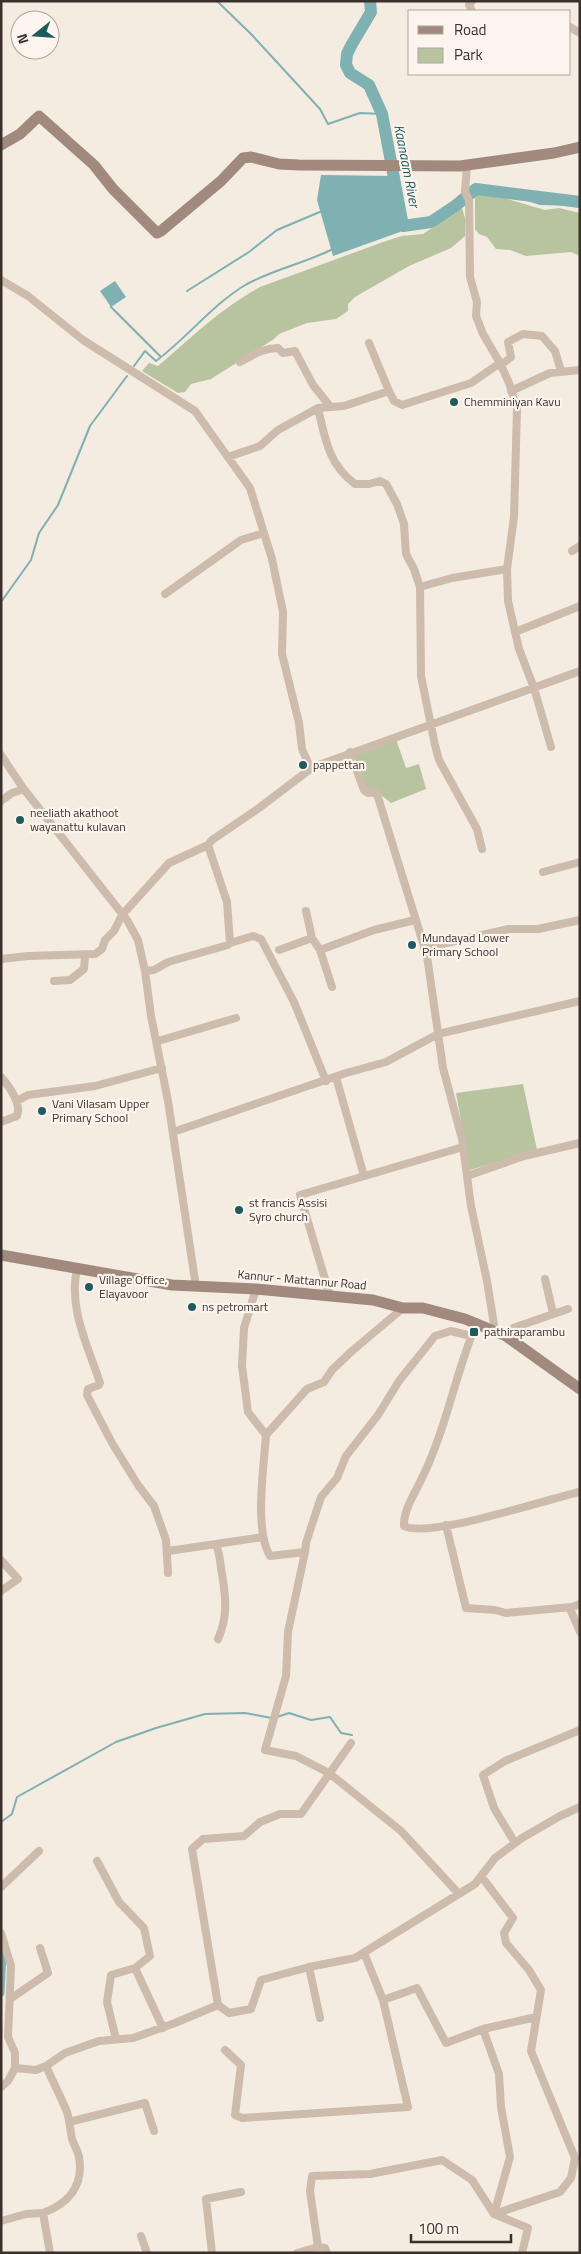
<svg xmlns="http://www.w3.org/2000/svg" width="581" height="2254" viewBox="0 0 581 2254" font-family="'Titillium Web',sans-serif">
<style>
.green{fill:#b8c4a0}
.water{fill:#7fb0b2}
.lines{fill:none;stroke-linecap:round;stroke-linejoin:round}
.stream{stroke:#7fb0b2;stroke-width:2}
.canal{stroke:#7fb0b2;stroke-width:7}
.river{stroke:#7fb0b2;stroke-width:12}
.minor{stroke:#cdbbac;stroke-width:8}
.secondary{stroke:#a18a7d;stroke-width:11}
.poi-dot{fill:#1f5a5e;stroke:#fbf5ee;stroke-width:2}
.labels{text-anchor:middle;stroke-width:4.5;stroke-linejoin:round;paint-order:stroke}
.poi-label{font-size:12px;fill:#3b302b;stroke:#fbf5ee;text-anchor:start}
.street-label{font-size:12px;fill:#3b302b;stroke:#fbf5ee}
.water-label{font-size:14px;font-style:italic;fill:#1f5a5e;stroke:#fbf5ee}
</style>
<rect width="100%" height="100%" fill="#f4ebe1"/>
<path class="green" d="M 483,192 L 545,210 L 559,208 L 580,213 L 580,256 L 571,252 L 526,256 L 510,250 L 496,249 L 487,237 L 479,234 L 475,229 L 475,197 Z
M 462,208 L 465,218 L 465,236 L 451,248 L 409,266 L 355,297 L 348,304 L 348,311 L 336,319 L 307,323 L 279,334 L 274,339 L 211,379 L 191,384 L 185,392 L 178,393 L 142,371 L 149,363 L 158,366 C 191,338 221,308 260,287 L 383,242 L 402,236 L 423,234 Z
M 396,739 L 406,768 L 419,764 L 426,789 L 391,803 L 381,795 L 368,791 L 354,753 Z
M 523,1084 L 537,1150 L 470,1170 L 456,1093 Z"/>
<path class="water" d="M 321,175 L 394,176 L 400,232 L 333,256 L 317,200 Z
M 522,190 L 533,196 L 580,201 L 580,206 L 540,205 L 524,200 Z
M 115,281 L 126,297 L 111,307 L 100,291 Z"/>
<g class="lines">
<path class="stream" d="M 217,1 L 252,35 L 320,109 L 328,124 L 360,113 L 382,114
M 187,291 L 249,252 L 277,230 L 322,211
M 111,307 L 161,357
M 134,366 L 145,351 L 156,361 C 187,338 214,303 247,284 C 275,269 305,263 333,249
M 1,602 L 31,560 L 39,533 L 58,505 L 90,426 L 127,376
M 277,1717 L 289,1713 L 311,1720 L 330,1717 L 341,1733 L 352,1735
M 1,1822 L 12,1814 L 17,1797 L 116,1742 L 156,1728 L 205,1714 L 245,1713 L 272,1718"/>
<path class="canal" d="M 1,1947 L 3,1953 L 1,1993"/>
<path class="river" d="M 370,1 L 371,12 L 352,44 L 347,54 L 346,65 L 350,73 L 369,85 L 382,114 L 403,226 L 431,222 L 455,206 L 476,189 L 580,202"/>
<path class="minor" d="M 472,1 L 469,5 L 472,11
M 570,27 L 580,33
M 467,165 L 465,192 L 469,200 L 470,277 L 477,302 L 476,316 L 483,334 L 500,363
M 1,280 L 28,296 L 83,340 L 195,411 L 250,488 L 272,559 L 283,612 L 282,654 L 299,723 L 302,749 L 309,765 L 313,767 L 580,671
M 369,343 L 389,391
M 240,362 C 253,355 263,348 278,348 L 283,353 L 295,351 L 313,385 L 329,405
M 501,365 L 511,357 L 508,342 L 523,334 L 542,336 L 555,351 L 561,371
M 511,391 L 550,373 L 580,370
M 318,408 C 325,438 328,464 355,484 L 369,484 L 380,481 L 386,484 L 397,504 L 404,524 L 406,554 L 414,569 L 420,587 L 421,676 L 435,745 L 439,760 L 477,829 L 482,849
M 228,457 L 260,446 L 278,430 L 318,408 L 344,406 L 389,391 L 394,401 L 402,405 L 471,383 L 500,363 L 509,383 L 517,409 L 514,517 L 507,569 L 508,601 L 519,649 L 534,688 L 551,747
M 572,551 L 580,546
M 420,587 L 452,578 L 507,569
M 165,594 L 241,540 L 264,533
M 515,632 L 580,606
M 350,752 L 364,790 L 368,793 L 375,792 L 377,794 L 427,956 L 443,1068 L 462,1139 L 471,1206 L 487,1281 L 495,1331
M 1,755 L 23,788 L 127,920 L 138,940 L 145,971 L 151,1016 L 168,1101 L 196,1287
M 1,801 L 12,793 L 24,789
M 543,872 L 580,862
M 306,911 L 312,938
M 230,943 L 253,936 L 261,939 L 294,1002 L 326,1081
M 424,948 L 509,929 L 538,929 L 580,920
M 279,950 L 312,938 L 320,950 L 374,930 L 415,920
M 320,950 L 332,987
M 1,959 L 28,956 L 95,954 L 102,949 L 105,940 L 114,931 L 122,915 L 169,863 L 208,845
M 145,971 L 154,970 L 168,962 L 228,945 L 230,943 L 227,902 L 208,845 L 212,840 L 259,808 L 313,767
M 54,981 L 70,980 L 84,969 L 85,956
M 158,1041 L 236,1018
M 1,1077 C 9,1086 22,1104 17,1116 L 1,1122
M 336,1077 L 364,1176
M 17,1101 L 28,1095 L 95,1086 L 162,1068
M 173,1132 L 346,1073 L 386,1062 L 438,1034 L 580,1001
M 467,1176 L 524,1156 L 580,1143
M 77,1269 C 68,1308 88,1346 100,1383 L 99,1385 L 88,1389 L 87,1395 L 112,1443 L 138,1485 L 154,1506 L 166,1540 L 168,1573
M 545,1279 L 553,1313
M 256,1289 L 244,1328 L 242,1366 L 248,1412 L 266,1435 C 264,1466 254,1530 270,1556 L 305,1552 L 288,1632 L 286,1676 L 265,1750 L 296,1756 L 329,1773 L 401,1831 L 459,1894
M 330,1296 L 300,1195 L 463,1147
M 476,1324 C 455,1375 446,1430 421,1480 C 415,1493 403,1511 404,1526 C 430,1539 546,1499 580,1492
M 506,1336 L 513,1328 L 568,1309
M 266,1435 L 307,1389 L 324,1382 L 332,1370 L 352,1351 L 403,1308
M 446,1525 L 466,1608 L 495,1610 L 506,1613 L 572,1607
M 216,1544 L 263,1537
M 168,1551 L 216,1544 C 220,1554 220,1563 222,1574 C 226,1598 228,1617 218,1639
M 305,1552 L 306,1543 L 321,1497 L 337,1478 L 346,1456 L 378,1415 L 399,1381 L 435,1336 L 451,1331 L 471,1336
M 1,1560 L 18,1579 L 1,1591
M 580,1604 L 572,1607 L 571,1611 L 580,1632
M 515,1843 L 494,1808 L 483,1775 L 505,1761 L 580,1730
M 97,1861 L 119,1902 L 144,1928 L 150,1956 L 135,1968 L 163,2028
M 481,1876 L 513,1918 L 504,1933 L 506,1943 L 529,1970 L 541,1990 L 531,2051 L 575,2158 L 571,2178 L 560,2192 L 494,2214
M 1,1887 L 39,1851
M 1,1933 L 11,1966 L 8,2037 L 15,2053 L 15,2068
M 309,1967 L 320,2018
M 10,1999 L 48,1973 L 40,1948
M 383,2000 L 417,1988 L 446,2043 L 483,2029
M 218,2005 L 229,2013 L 251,2009 L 261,1980 L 309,1967 L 355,1958 L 475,1884 L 495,1858 L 522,1838 L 560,1816 L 580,1807
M 116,2039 L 107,2002 L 111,1975 L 135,1968
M 225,2050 L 241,2065 L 235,2115 L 242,2118 L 408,2107 L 383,2000 L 364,1953
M 1,2087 L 8,2081 L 15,2068 L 36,2070 L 46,2066
M 69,2122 L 145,2103 L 154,2131
M 494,2214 L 510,2157 L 501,2107 L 499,2074 L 483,2029 L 536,2017
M 1,2221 L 26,2214 L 43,2213
M 141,2236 L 147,2253
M 318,2247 L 310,2191 L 312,2176 L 370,2174 L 442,2160 L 472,2180 L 494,2214 L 528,2228 L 522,2253
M 50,2253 L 43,2213 C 68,2204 84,2186 79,2157 C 78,2151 74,2145 72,2139 C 70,2130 70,2121 67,2112 C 61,2097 53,2082 46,2066 L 65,2053 L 99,2041 L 133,2038 L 175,2023 L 218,2005 L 192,1849 L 203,1839 L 244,1836 L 260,1822 L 280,1814 L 301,1814 L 351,1743
M 212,2253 L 206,2199 L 241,2192
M 297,2253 L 318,2247 L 325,2248 L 327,2253"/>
<path class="secondary" d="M 1,145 L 20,134 L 39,116 L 94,165 L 113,189 L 157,233 L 161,231 L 221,181 L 243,158 L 251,157 L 279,164 L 299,165 L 460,166 L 554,153 L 580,147
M 1,1255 L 172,1285 L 256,1289 L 373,1300 L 403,1308 L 423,1308 L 465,1319 L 506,1336 L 580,1389"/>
</g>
<g class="poi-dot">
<circle cx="454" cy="402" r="5"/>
<circle cx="303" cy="765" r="5"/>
<circle cx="20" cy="820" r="5"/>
<circle cx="412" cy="945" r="5"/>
<circle cx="42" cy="1111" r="5"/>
<circle cx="239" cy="1210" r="5"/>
<circle cx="89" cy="1287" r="5"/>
<circle cx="192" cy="1307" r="5"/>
<rect x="469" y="1327" width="10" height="10" rx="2.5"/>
</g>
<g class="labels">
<g class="poi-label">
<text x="464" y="406">Chemminiyan Kavu</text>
<text x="313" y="769">pappettan</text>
<text x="30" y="817">neeliath akathoot<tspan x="30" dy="14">wayanattu kulavan</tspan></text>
<text x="422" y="942">Mundayad Lower<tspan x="422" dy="14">Primary School</tspan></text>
<text x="52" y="1108">Vani Vilasam Upper<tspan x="52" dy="14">Primary School</tspan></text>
<text x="249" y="1207">st francis Assisi<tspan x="249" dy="14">Syro church</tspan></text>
<text x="99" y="1284">Village Office,<tspan x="99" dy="14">Elayavoor</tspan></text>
<text x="202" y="1311">ns petromart</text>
<text x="484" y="1336">pathiraparambu</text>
</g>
<g class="street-label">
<text transform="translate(302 1280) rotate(5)" y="4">Kannur - Mattannur Road</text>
</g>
<g class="water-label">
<text transform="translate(407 166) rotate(79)" y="5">Kaanaam River</text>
</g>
</g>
<rect width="581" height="2254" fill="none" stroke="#3b302b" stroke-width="5"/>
<rect x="408" y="10" width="162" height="65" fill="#fbf5ee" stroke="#aea6a0"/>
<rect x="418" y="26" width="25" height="8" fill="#a18a7d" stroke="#aea6a0"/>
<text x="454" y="35" font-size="15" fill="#3b302b">Road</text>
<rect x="418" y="48" width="25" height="15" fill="#b8c4a0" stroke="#aea6a0"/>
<text x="454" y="60" font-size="15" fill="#3b302b">Park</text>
<g transform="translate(35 35) rotate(253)"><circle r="24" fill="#fbf5ee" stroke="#aea6a0"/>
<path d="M0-4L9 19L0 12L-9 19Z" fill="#1f5a5e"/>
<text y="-8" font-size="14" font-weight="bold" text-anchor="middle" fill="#3b302b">N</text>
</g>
<path d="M411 2234v8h100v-8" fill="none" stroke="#3b302b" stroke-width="2.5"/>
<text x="418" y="2234" font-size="15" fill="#3b302b" stroke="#fbf5ee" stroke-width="4" paint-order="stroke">100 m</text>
</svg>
